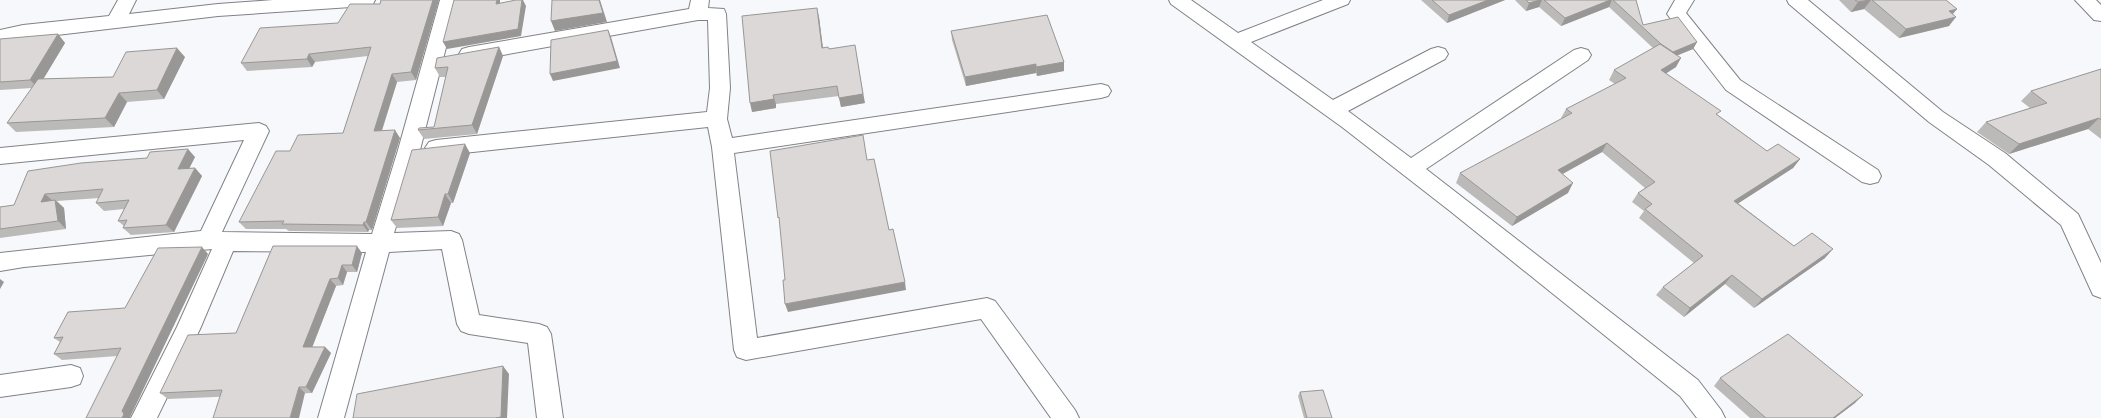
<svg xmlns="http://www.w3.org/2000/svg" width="2101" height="418" viewBox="0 0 2101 418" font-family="Commissioner,sans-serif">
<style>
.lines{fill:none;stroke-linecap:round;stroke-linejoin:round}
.street-casing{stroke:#818285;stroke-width:2}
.street{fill:#fff;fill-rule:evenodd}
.wall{fill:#bcbab9}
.shaded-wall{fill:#999796}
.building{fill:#dbd8d7;stroke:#999796}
</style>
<rect width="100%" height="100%" fill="#f6f8fb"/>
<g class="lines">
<g class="street-casing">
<path id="street" d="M 118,0 L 136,0 L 129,14 L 218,4 L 273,0 L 375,0 L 373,4 L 366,6 L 218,16 L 23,39 L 0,44 L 0,30 L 23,25 L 109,16 Z
M 440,0 L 458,0 L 420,150 L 394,233 L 451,231 L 459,234 L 462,240 L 479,315 L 539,324 L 547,327 L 551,334 L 563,418 L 537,418 L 528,343 L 469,334 L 461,331 L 457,324 L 442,249 L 389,252 L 344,418 L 318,418 L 366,252 L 233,251 L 200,329 L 157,418 L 131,418 L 177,327 L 212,249 L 24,267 L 0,271 L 0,253 L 201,231 L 244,140 L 0,164 L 0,148 L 259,123 L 266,126 L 269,131 L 222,232 L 372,234 L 398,150 Z
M 691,0 L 709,0 L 708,8 L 724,9 L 726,14 L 730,88 L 727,119 L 732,138 L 1101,84 L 1108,86 L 1111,91 L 1108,96 L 1101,98 L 734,153 L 757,338 L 987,298 L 995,301 L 1075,410 L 1079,418 L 1051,418 L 981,319 L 746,360 L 737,357 L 734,350 L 712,147 L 708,127 L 436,156 L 429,154 L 425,148 L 429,142 L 436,140 L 707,112 L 710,88 L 708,20 L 698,20 L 469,61 L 462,59 L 459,54 L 462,49 L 469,47 L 689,9 Z
M 1169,0 L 1191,0 L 1238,33 L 1323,0 L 1350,0 L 1348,4 L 1251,42 L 1333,100 L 1431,49 L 1438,47 L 1445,49 L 1448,54 L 1445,59 L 1348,111 L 1411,158 L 1574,50 L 1581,48 L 1588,50 L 1591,55 L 1588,60 L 1426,169 L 1698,380 L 1721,410 L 1725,418 L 1697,418 L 1680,396 L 1450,211 L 1342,127 L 1171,4 Z
M 1675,0 L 1694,0 L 1686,13 L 1740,80 L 1878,170 L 1881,176 L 1878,182 L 1870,184 L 1862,182 L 1726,90 L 1667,14 Z
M 1787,0 L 1808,0 L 1943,112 L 2005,153 L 2078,214 L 2101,263 L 2101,298 L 2093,295 L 2061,225 L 1989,165 L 1929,122 L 1789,4 Z
M 2075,0 L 2096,0 L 2101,5 L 2101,21 L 2094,20 Z
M 71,365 L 80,368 L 83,376 L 80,384 L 71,387 L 0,397 L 0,375 Z"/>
</g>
<use href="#street" class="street"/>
</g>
<path class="wall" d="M 381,0 L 439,0 L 416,80 L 397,82 L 382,131 L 400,138 L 372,230 L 369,230 L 368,232 L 289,231 L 286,229 L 246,229 L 239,222 L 290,151 L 343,133 L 368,56 L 315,62 L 312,67 L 247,71 L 241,63 L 338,23 L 380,4 Z
M 1421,0 L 1505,0 L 1447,23 Z
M 1515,0 L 1636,0 L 1643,25 L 1697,42 L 1693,49 L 1678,55 L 1676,67 L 1666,73 L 1718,115 L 1767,151 L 1800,159 L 1793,168 L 1738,203 L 1794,246 L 1825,258 L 1754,308 L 1725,284 L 1684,317 L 1656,295 L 1663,287 L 1694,263 L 1639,218 L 1644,211 L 1632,202 L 1638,193 L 1645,188 L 1602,152 L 1563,174 L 1568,193 L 1512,226 L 1456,183 L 1460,173 L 1562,119 L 1561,118 L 1566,109 L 1615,84 L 1609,80 L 1614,70 L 1653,48 L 1609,7 L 1561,26 L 1539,7 L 1526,11 Z
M 1839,0 L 1946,0 L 1957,9 L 1953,14 L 1949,26 L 1899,38 L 1864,9 L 1851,12 Z
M 819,17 L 823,48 L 829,49 L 865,103 L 841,107 L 839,96 L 776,104 L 776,108 L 752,112 Z
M 951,31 L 1064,62 L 1064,71 L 1037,76 L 1036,73 L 966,86 L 952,40 Z
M 58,34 L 65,43 L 43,79 L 113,77 L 185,57 L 164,99 L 127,102 L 114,127 L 16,132 L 7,123 L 32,88 L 0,90 L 0,39 Z
M 499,47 L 503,56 L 477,134 L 424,139 L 418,130 L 434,127 L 446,77 L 440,77 L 435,68 Z
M 2101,69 L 2101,139 L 2088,129 L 2009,154 L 1977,132 L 1986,122 L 2030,108 L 2021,101 L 2031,91 Z
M 470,153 L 453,203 L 451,203 L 443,226 L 397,228 L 391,220 Z
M 195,157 L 189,168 L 195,168 L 202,176 L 174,232 L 131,235 L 123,228 L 124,226 L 118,221 L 124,209 L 104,211 L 96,203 L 99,198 L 57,201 L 64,208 L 66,229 L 0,238 L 0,207 L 14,205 L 81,163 Z
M 273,246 L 362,253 L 357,272 L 347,272 L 343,285 L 336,286 L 312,347 L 325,347 L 331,353 L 312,393 L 168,399 L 160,393 L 236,333 Z
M 208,254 L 130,417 L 86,418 L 118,356 L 62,360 L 54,354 L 60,342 L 54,338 L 125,308 Z
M 1720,378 L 1855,403 L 1835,418 L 1750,418 L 1714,386 Z
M 1300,392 L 1332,418 L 1304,418 L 1298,396 Z"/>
<path class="shaded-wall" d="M 433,0 L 439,0 L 416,80 L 411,72 Z
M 497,0 L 500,0 L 500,11 L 496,4 Z
M 522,0 L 523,0 L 526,6 L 521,36 L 447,49 L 443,42 Z
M 599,0 L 600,0 L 607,22 L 555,31 L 551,21 Z
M 1488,0 L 1505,0 L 1447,23 L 1449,15 Z
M 1540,0 L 1542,0 L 1539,7 L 1526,11 L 1529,3 Z
M 1610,0 L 1612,0 L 1609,7 L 1561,26 L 1565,18 Z
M 1869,0 L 1871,0 L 1864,9 L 1851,12 L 1858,2 Z
M 817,8 L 819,17 L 824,57 L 822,48 Z
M 1957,9 L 1949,18 L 1949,11 Z
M 1956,17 L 1949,26 L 1899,38 L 1906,29 Z
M 608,30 L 611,37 L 620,68 L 553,81 L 550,74 Z
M 58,34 L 65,43 L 38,88 L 30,80 Z
M 1697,42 L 1693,49 L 1666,60 L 1670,53 Z
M 499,47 L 503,56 L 477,134 L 472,125 Z
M 177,48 L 185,57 L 164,99 L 157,90 Z
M 309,54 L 315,62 L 312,67 L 307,59 Z
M 856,54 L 865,103 L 841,107 L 839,98 Z
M 1681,58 L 1676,67 L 1656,80 L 1661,70 Z
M 1064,62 L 1064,71 L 1037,76 L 1036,67 Z
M 1036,64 L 1036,73 L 966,86 L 965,77 Z
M 392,74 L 397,82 L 379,139 L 374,131 Z
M 119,93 L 127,102 L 114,127 L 105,118 Z
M 773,95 L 776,104 L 776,108 L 752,112 L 750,103 Z
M 2099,118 L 2088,129 L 2009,154 L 2019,144 Z
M 395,130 L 400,138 L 372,230 L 366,222 Z
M 1607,143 L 1602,152 L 1553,179 L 1558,170 Z
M 465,144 L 470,153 L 453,203 L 448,194 Z
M 188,149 L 195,157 L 185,177 L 178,169 Z
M 1800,159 L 1793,168 L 1728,210 L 1734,201 Z
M 195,168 L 202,176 L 174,232 L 166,225 Z
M 1573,183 L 1568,193 L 1512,226 L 1517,217 Z
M 45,194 L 54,202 L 41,202 Z
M 445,194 L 451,203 L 443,226 L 438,217 Z
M 55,200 L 64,208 L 66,229 L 58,221 Z
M 364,222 L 369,230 L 368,232 L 363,225 Z
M 357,246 L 362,253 L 357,272 L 352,265 Z
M 202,247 L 208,254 L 130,417 L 130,418 L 122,418 L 122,411 Z
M 1833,249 L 1825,258 L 1754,308 L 1762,299 Z
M 342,265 L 347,272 L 343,285 L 338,278 Z
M 1732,275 L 1725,284 L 1684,317 L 1690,308 Z
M 0,279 L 4,282 L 0,289 Z
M 330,279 L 336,286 L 310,353 L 303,347 Z
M 905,282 L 906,290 L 788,312 L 785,304 Z
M 325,347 L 331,353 L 312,393 L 306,387 Z
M 503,366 L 509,374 L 507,418 L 495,418 Z
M 299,387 L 305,393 L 299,418 L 290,418 Z
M 1863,395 L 1855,403 L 1835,418 L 1833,418 Z"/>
<path class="building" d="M 381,0 L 433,0 L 411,72 L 392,74 L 374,131 L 395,130 L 366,222 L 364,222 L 363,225 L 282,224 L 284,221 L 239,222 L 276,151 L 290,151 L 298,135 L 343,133 L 371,47 L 309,54 L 307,59 L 241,63 L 260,28 L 338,23 L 350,4 L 380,4 Z
M 454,0 L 497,0 L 496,4 L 516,0 L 522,0 L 518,29 L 443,42 Z
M 552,0 L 599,0 L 603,13 L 551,21 Z
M 1432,0 L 1488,0 L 1449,15 Z
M 1526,0 L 1540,0 L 1529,3 Z
M 1544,0 L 1610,0 L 1565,18 Z
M 1613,0 L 1636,0 L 1643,25 L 1678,17 L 1697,42 L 1673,52 L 1661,44 Z
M 1855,0 L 1869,0 L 1858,2 Z
M 1872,0 L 1946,0 L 1957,9 L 1949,11 L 1956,17 L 1906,29 Z
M 817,8 L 822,48 L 828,47 L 829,49 L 855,45 L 863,94 L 839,98 L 837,86 L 773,95 L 774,99 L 750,103 L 742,16 Z
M 1047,15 L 1064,62 L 1036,67 L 1036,64 L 965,77 L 951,31 Z
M 608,30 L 617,61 L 550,74 L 551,40 Z
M 58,34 L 30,80 L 0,82 L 0,39 Z
M 1660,44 L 1681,58 L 1661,70 L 1721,111 L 1716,114 L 1767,151 L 1778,144 L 1800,159 L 1734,201 L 1794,246 L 1812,233 L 1833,249 L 1762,299 L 1732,275 L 1690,308 L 1663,287 L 1703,256 L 1645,209 L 1652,204 L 1638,193 L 1655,182 L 1607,143 L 1558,170 L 1573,183 L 1517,217 L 1460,173 L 1572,113 L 1566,109 L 1626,78 L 1614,70 Z
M 499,47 L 472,125 L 418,130 L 419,128 L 434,127 L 448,67 L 435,68 L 437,58 Z
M 177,48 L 157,90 L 119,93 L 105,118 L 7,123 L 38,79 L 113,77 L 126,52 Z
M 2101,69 L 2101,120 L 2099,118 L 2019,144 L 1986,122 L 2047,103 L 2031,91 Z
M 863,135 L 867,160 L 874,159 L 889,230 L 893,229 L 905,282 L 785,304 L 783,280 L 785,280 L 779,217 L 778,218 L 770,151 Z
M 465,144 L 448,194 L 445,194 L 438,217 L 391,220 L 412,150 Z
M 188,149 L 178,169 L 195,168 L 166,225 L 123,228 L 127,220 L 118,221 L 129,200 L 96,203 L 103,189 L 45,194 L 41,202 L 55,200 L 58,221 L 0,229 L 0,207 L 14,205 L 28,171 L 81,163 L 147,158 L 150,152 Z
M 273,246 L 357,246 L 352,265 L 342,265 L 338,278 L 330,279 L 303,347 L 325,347 L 306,387 L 299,387 L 290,418 L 213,418 L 222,390 L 160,393 L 188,335 L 236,333 Z
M 202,247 L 122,411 L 124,414 L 122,418 L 86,418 L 121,348 L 54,354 L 63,337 L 54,338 L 68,312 L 125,308 L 158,248 Z
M 1788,334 L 1863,395 L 1833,418 L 1766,418 L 1720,378 Z
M 503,366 L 501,417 L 495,418 L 353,418 L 357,394 Z
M 1323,390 L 1332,418 L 1307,418 L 1300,392 Z"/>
</svg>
